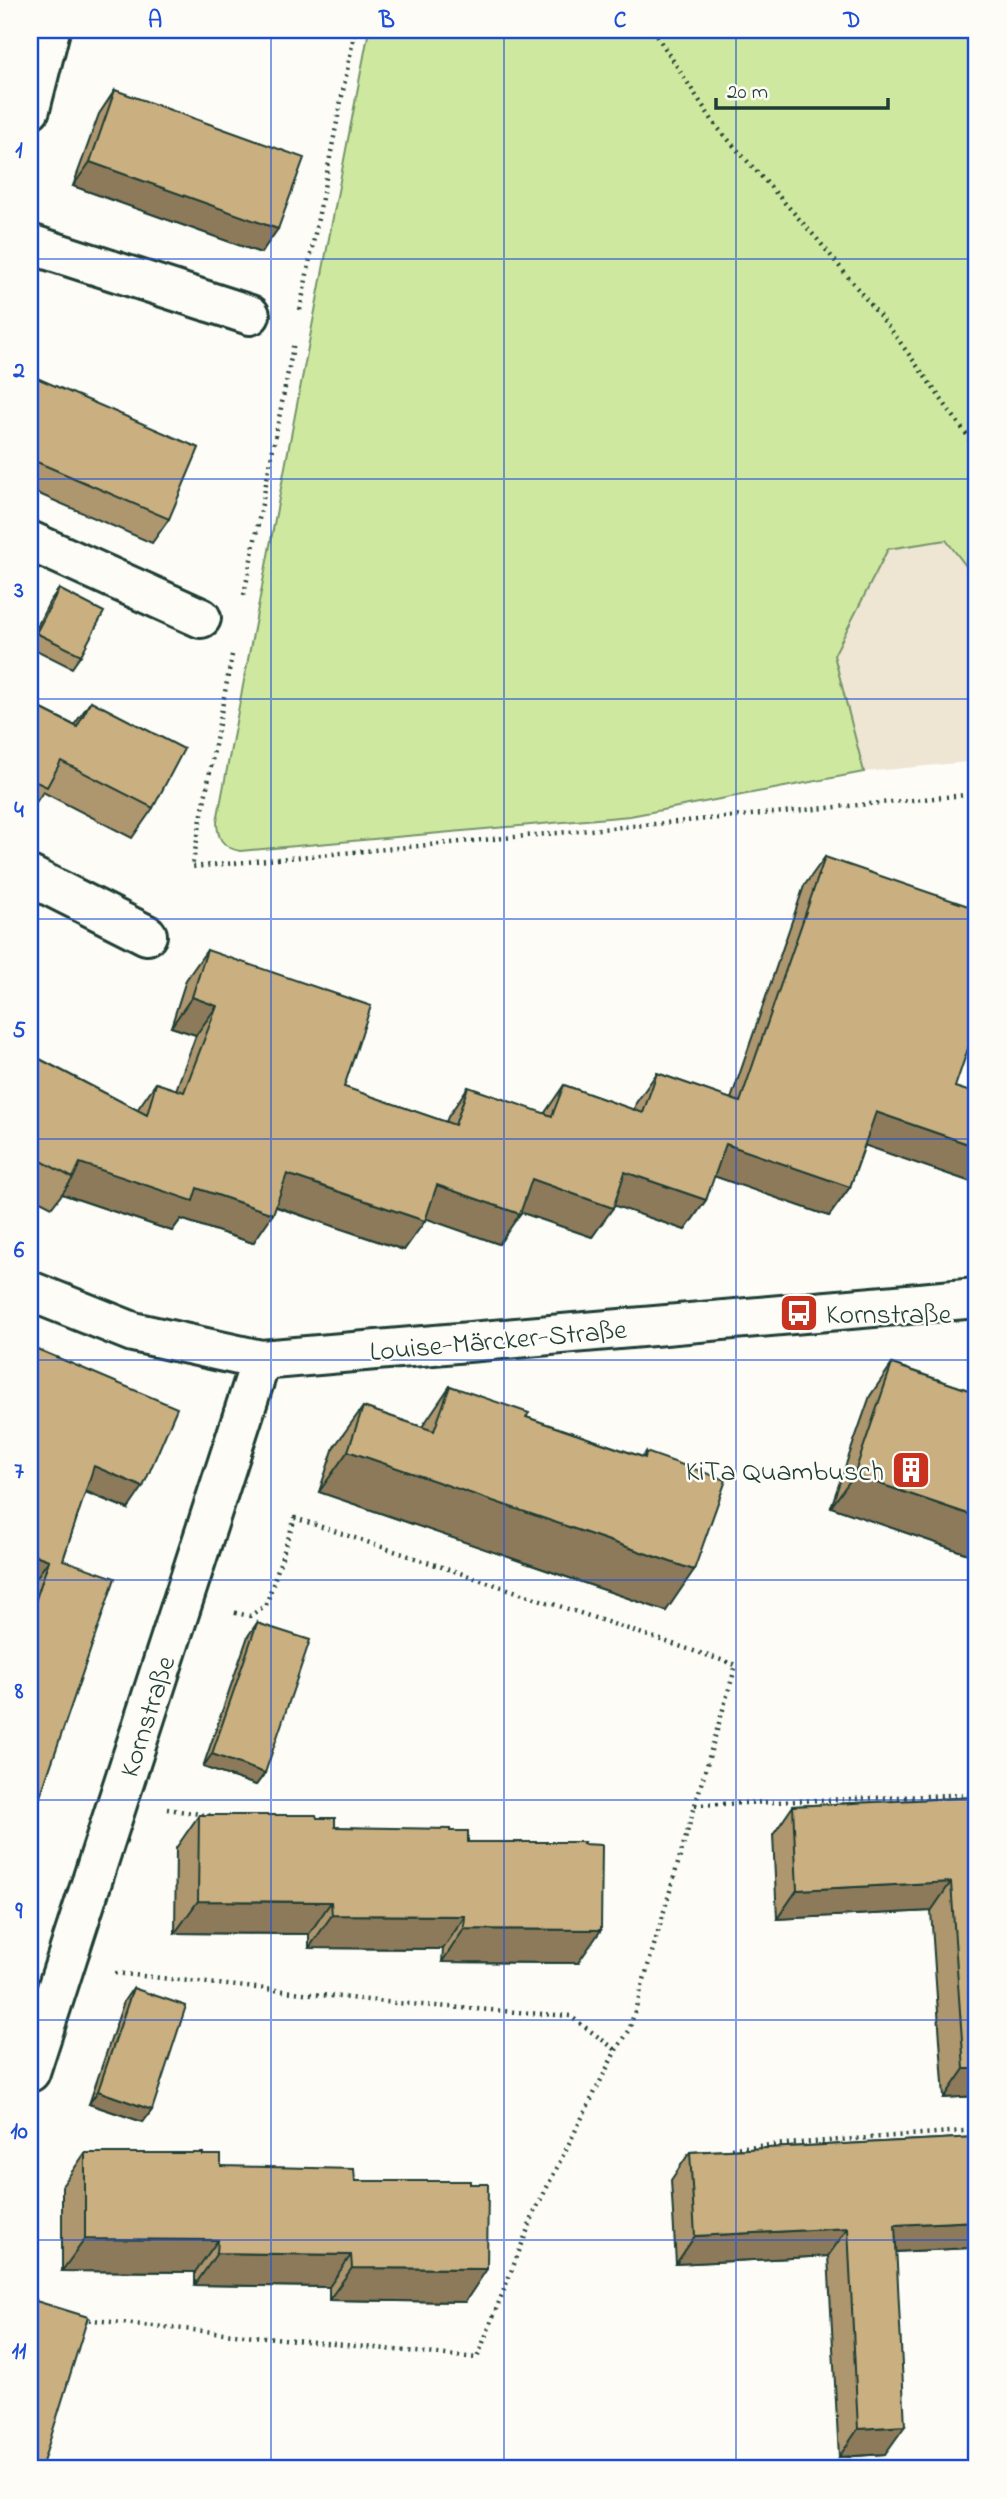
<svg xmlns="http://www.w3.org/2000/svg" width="1007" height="2499" viewBox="0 0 1007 2499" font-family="'Indie Flower',sans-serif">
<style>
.built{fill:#eee5d3}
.green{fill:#cee99f;stroke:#76936a;stroke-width:2}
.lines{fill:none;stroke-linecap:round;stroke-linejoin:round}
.minor-casing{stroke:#1f3d34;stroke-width:44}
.path{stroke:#1f3d34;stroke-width:4.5;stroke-dasharray:2 5;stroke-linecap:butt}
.minor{stroke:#fdfcf7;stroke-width:38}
.wall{fill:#ae966e;stroke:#1f3d34;stroke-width:2}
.shaded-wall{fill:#8d7a5a;stroke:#1f3d34;stroke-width:2}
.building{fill:#caaf80;stroke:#1f3d34;stroke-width:2}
.grid{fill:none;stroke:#1d4ed8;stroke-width:2;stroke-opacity:0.55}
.labels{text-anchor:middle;stroke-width:5;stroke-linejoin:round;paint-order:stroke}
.poi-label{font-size:28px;fill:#1f3d34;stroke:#fdfcf7;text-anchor:start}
.street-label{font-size:28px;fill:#1f3d34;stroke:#fdfcf7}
.neatline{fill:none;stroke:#1d4ed8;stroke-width:2.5}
.grid-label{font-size:23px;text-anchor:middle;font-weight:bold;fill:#1d4ed8}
</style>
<rect width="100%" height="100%" fill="#fdfcf7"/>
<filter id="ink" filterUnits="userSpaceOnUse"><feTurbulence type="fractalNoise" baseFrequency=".0143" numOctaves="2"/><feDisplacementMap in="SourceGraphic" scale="14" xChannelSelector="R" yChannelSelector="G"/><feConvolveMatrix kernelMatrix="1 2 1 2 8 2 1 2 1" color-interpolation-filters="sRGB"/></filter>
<g filter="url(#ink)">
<path class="built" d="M 977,30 L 977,761 L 864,772 L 630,816 L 815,522 Z"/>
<path class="green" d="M 369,30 L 977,30 L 977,580 L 946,540 L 888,549 L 834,655 L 864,772 L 630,816 L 240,851 C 223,848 217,838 217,821 Z"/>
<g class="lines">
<g class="minor-casing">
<path id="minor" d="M 30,109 L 50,30
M 30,244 L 250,315
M 30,541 L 201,618
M 30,876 L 147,935
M 30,1291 L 133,1332 L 261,1360 L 977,1298
M 30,2072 L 261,1360"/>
</g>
<path class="path" d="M 653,30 L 716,126 L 818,240 L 892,331 L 967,435 L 977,455
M 300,310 L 355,30
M 244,595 L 294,342
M 232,655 L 192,867 L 977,794
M 695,1805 L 977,1794
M 167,1809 L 213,1816
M 115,1973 L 396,2003 L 570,2016 L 616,2050
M 731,2148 L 977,2130
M 82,2319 L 477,2358 L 535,2211 L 616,2050 L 629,2031 L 736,1665 L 295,1518 L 266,1605 L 250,1616 L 231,1612"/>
<use href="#minor" class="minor"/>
</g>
<path class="wall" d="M 115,90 L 261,253 L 73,186 L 99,114 Z
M 30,375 L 169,519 L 152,543 L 30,490 Z
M 59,589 L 81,655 L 72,668 L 30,647 L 30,640 L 50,601 Z
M 91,701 L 153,808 L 132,838 L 43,792 L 30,811 L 30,703 L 74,725 Z
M 825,857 L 955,1087 L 977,1184 L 865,1145 L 850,1187 L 829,1216 L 714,1176 L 706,1200 L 685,1230 L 614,1205 L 592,1237 L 520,1212 L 499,1244 L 426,1218 L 404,1250 L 276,1207 L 253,1243 L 181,1219 L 172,1231 L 62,1194 L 52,1207 L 30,1196 L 30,1054 L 137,1110 L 156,1083 L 176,1090 L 196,1035 L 171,1027 L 186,980 L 207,950 L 344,1087 L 446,1122 L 448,1117 L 468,1087 L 544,1114 L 564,1085 L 634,1110 L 636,1103 L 657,1073 L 731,1099 L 804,886 Z
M 30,1346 L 128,1509 L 85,1492 L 63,1560 L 30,1826 L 30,1593 L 33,1582 L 30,1581 Z
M 892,1364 L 977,1393 L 977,1557 L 831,1507 L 870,1396 Z
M 450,1386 L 526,1417 L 643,1457 L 646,1452 L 666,1611 L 319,1492 L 334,1447 L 363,1407 L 422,1427 Z
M 257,1623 L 265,1773 L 256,1785 L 203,1767 L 248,1636 Z
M 977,1797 L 977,2096 L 944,2098 L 931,1911 L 777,1919 L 773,1835 L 793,1806 Z
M 199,1815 L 317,1818 L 335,1827 L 450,1831 L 468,1842 L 578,1963 L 442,1962 L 443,1949 L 309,1948 L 309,1934 L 175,1933 L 176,1848 Z
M 133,1988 L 152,2110 L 143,2122 L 89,2104 L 124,2001 Z
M 977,2137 L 977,2236 L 969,2248 L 896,2252 L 885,2454 L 839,2457 L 828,2256 L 676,2264 L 671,2180 L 690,2152 Z
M 85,2153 L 203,2155 L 221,2166 L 355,2181 L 465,2302 L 329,2300 L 329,2287 L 195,2285 L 195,2272 L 62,2271 L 62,2186 Z
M 36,2301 L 30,2469 L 30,2309 Z"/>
<path class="shaded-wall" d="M 90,162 L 278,229 L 261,253 L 73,186 Z
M 192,997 L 217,1006 L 196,1035 L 171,1027 Z
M 876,1112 L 977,1147 L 977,1184 L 855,1142 Z
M 726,1144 L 850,1187 L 829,1216 L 705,1173 Z
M 80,1163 L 197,1188 L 273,1214 L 253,1243 L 181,1219 L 172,1231 L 62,1194 L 73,1178 Z
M 625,1172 L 706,1200 L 685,1230 L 604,1202 Z
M 287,1174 L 425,1221 L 404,1250 L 266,1203 Z
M 532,1179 L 613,1208 L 592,1237 L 511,1209 Z
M 437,1185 L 520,1214 L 499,1244 L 416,1215 Z
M 348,1451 L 694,1570 L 666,1611 L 319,1492 Z
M 94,1466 L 143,1487 L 128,1509 L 78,1488 Z
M 854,1475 L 977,1517 L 977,1557 L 831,1507 Z
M 30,1553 L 49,1560 L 33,1582 L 30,1581 Z
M 212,1754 L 265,1773 L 256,1785 L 203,1767 Z
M 951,1882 L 931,1911 L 777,1919 L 797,1890 Z
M 198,1901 L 331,1902 L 309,1934 L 175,1933 Z
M 332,1915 L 465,1916 L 443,1949 L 309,1948 Z
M 464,1929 L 601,1930 L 578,1963 L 442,1962 Z
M 964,2069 L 977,2069 L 977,2096 L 944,2098 Z
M 98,2091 L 152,2110 L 143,2122 L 89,2104 Z
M 977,2221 L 977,2236 L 969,2248 L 875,2253 L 895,2225 Z
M 848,2228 L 828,2256 L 676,2264 L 695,2236 Z
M 85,2239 L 218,2240 L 195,2272 L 62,2271 Z
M 217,2253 L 351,2255 L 329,2287 L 195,2285 Z
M 352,2268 L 487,2269 L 465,2302 L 329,2300 Z
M 905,2426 L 885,2454 L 839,2457 L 858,2429 Z"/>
<path class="building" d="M 115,90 L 304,158 L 278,229 L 90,162 Z
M 30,375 L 199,448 L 169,519 L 30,459 Z
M 59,589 L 104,612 L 81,655 L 36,633 Z
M 91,701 L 184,749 L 153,808 L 61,761 L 47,787 L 30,779 L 30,703 L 77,727 Z
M 825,857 L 977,909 L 977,1022 L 955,1087 L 977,1094 L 977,1147 L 876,1112 L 850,1187 L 726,1144 L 706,1200 L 625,1172 L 613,1208 L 532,1179 L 520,1214 L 437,1185 L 425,1221 L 287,1174 L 273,1214 L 197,1188 L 193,1201 L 80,1163 L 73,1178 L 30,1155 L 30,1054 L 147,1115 L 156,1083 L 184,1092 L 217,1006 L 192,997 L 207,950 L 371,1006 L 344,1087 L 455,1125 L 468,1087 L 552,1116 L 564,1085 L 643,1113 L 657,1073 L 740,1102 Z
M 30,1346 L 177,1408 L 143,1487 L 94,1466 L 63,1560 L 115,1578 L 30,1826 L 30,1617 L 49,1560 L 30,1553 Z
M 892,1364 L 977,1393 L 977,1517 L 854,1475 Z
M 450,1386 L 529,1413 L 526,1417 L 587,1438 L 645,1458 L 646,1452 L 726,1480 L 694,1570 L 348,1451 L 363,1407 L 434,1431 Z
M 257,1623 L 310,1640 L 265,1773 L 212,1754 Z
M 977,1797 L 977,2069 L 964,2069 L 951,1882 L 797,1890 L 793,1806 Z
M 199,1815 L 316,1815 L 317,1818 L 335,1818 L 335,1827 L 450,1829 L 450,1831 L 468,1831 L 468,1842 L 584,1842 L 583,1844 L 602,1845 L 601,1930 L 464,1929 L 465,1916 L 332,1915 L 331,1902 L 198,1901 Z
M 133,1988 L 186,2006 L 152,2110 L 98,2091 Z
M 977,2137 L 977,2221 L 895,2225 L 905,2426 L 858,2429 L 848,2228 L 695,2236 L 690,2152 Z
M 85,2153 L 203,2153 L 203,2155 L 221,2155 L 221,2166 L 354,2169 L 355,2181 L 470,2181 L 470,2184 L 488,2184 L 487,2269 L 352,2268 L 351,2255 L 217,2253 L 218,2240 L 85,2239 Z
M 36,2301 L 88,2317 L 41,2469 L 30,2469 L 30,2320 Z"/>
</g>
<path class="grid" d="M 271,30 L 271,2469M 504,30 L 504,2469M 736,30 L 736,2469M 30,259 L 977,259M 30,479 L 977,479M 30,699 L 977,699M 30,919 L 977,919M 30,1139 L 977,1139M 30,1360 L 977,1360M 30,1580 L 977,1580M 30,1800 L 977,1800M 30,2020 L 977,2020M 30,2240 L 977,2240"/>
<defs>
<g id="bus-square" transform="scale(2.0125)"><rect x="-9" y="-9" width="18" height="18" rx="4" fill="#c8321e" stroke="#fdfcf7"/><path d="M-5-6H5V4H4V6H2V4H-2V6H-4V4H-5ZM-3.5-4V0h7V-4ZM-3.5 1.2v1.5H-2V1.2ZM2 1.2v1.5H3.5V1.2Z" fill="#fff"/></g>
<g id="building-square" transform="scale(2.0125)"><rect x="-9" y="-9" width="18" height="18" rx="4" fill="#c8321e" stroke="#fdfcf7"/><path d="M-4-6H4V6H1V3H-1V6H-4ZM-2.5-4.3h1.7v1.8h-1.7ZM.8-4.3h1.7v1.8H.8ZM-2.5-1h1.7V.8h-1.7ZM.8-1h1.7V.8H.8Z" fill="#fff"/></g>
</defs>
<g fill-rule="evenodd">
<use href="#bus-square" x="799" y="1313"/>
<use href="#building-square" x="911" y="1470"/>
</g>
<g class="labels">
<g class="poi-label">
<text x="826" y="1323">Kornstraße</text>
<text x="884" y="1480" text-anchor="end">KiTa Quambusch</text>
</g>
<g class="street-label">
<text transform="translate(498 1339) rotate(-5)" y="10">Louise-Märcker-Straße</text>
<text transform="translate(146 1716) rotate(-72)" y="10">Kornstraße</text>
</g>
</g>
<rect width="1007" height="2499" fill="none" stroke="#fdfcf7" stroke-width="77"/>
<path d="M716 98v10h172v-10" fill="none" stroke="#1f3d34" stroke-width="3.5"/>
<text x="727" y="98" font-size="21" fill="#1f3d34" stroke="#fdfcf7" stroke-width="5" paint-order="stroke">20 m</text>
<rect x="38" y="38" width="930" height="2422" class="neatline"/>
<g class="grid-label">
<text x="155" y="27">A</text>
<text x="387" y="27">B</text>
<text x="620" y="27">C</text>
<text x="852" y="27">D</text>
<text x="19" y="157">1</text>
<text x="19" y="377">2</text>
<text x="19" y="597">3</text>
<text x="19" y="817">4</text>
<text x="19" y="1037">5</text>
<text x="19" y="1257">6</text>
<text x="19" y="1478">7</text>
<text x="19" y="1698">8</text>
<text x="19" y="1918">9</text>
<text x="19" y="2138">10</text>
<text x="19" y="2358">11</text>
</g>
</svg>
